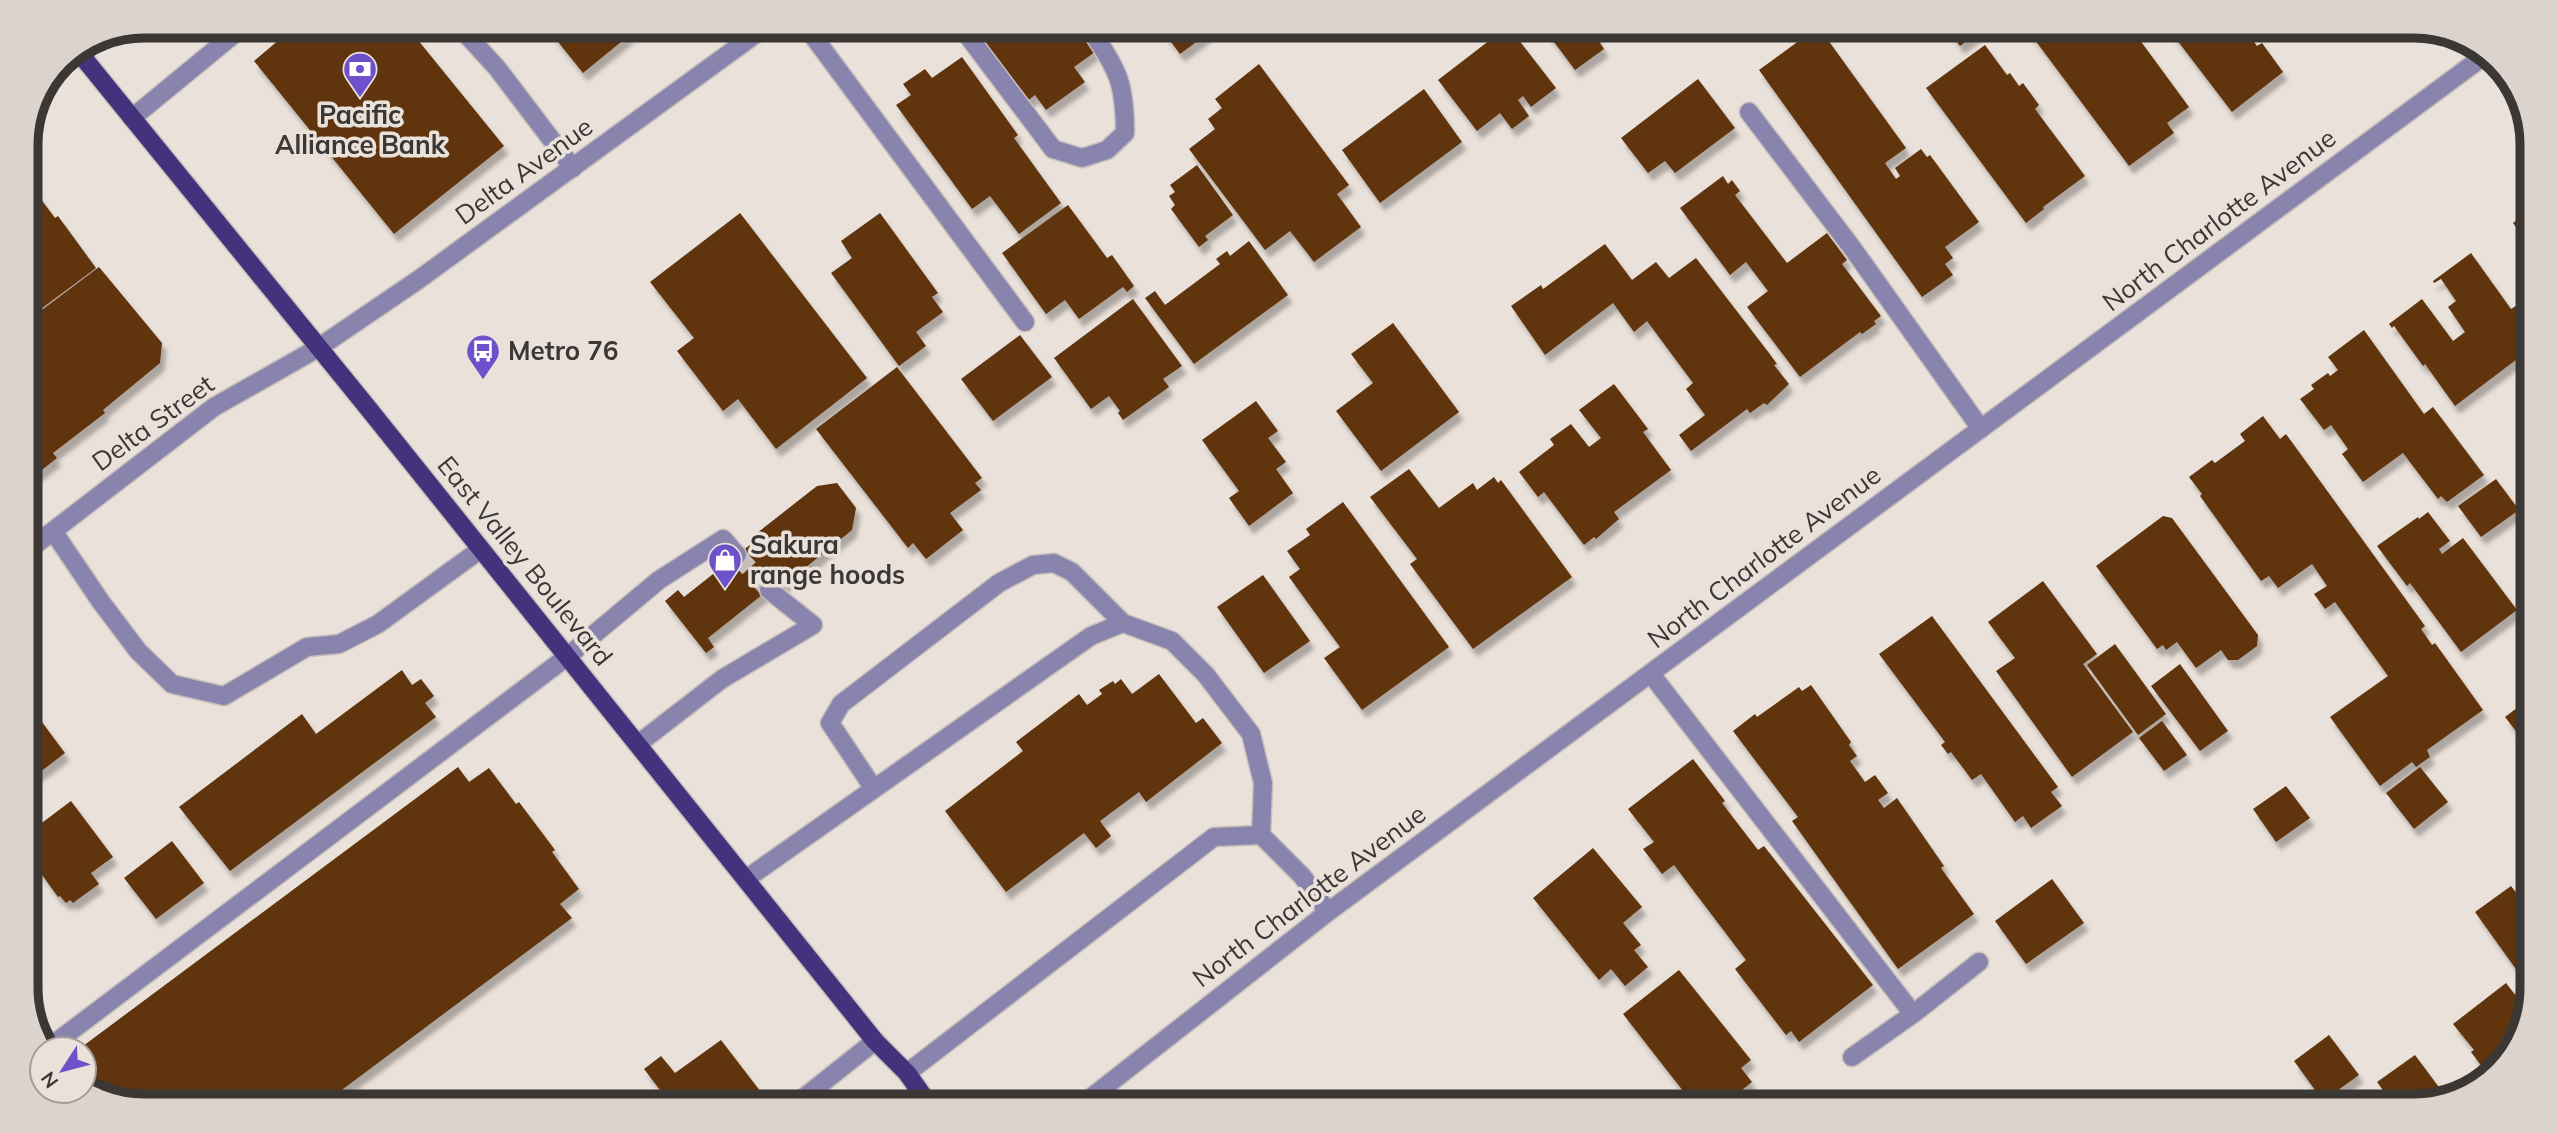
<svg xmlns="http://www.w3.org/2000/svg" width="2558" height="1133" viewBox="0 0 2558 1133" font-family="Mulish,sans-serif">
<style>
.building{fill:#603410;filter:url(#shadow)}
.lines{fill:none;stroke-linecap:round;stroke-linejoin:round}
.minor-tunnel{stroke:#c7bfb9;stroke-width:18;stroke-dasharray:18 9;stroke-linecap:butt}
.minor-casing{stroke:#c7bfb9;stroke-width:21}
.major-casing{stroke:#c7bfb9;stroke-width:21}
.minor{stroke:#8884ae;stroke-width:18}
.major{stroke:#43337c;stroke-width:18}
.labels{text-anchor:middle;stroke-width:7;stroke-linejoin:round;paint-order:stroke}
.poi-label{font-size:26px;font-weight:bold;fill:#3b3735;stroke:#eae1da;text-anchor:start}
.street-label{font-size:26px;fill:#3b3735;stroke:#eae1da}
.rim{fill:none;stroke:#3b3735;stroke-width:9}
</style>
<defs>
<filter id="shadow"><feDropShadow dx="4.5" dy="8" stdDeviation="2" flood-color="#0004"/></filter>
</defs>
<rect width="100%" height="100%" fill="#eae1da"/>
<path class="building" d="M 2119,27 L 2123,34 L 2131,28 L 2189,107 L 2167,123 L 2174,133 L 2129,166 L 2026,28 Z
M 2167,27 L 2243,27 L 2257,46 L 2262,43 L 2283,72 L 2232,112 Z
M 1947,28 L 1984,28 L 1960,46 Z
M 1603,29 L 1595,35 L 1604,49 L 1575,70 L 1545,30 Z
M 1815,29 L 1820,29 L 1906,148 L 1885,163 L 1896,179 L 1900,176 L 1895,168 L 1921,149 L 1927,157 L 1930,155 L 1979,222 L 1945,247 L 1953,258 L 1945,264 L 1953,275 L 1922,297 L 1759,70 Z
M 1503,30 L 1511,30 L 1556,88 L 1531,107 L 1523,96 L 1518,100 L 1529,116 L 1512,129 L 1500,113 L 1477,131 L 1438,80 Z
M 1080,31 L 1095,52 L 1074,67 L 1085,82 L 1046,110 L 1035,95 L 1026,102 L 976,34 L 979,32 Z
M 1163,31 L 1211,31 L 1180,54 Z
M 551,33 L 632,33 L 583,73 Z
M 286,34 L 413,34 L 504,146 L 394,234 L 254,61 Z
M 1985,45 L 2007,75 L 2010,73 L 2019,86 L 2023,83 L 2039,105 L 2035,109 L 2085,176 L 2043,207 L 2044,209 L 2026,223 L 1926,88 Z
M 962,57 L 1018,135 L 1014,138 L 1061,203 L 1019,234 L 990,196 L 972,209 L 896,105 L 911,95 L 903,84 L 925,69 L 932,78 Z
M 1259,64 L 1349,185 L 1337,194 L 1361,227 L 1314,262 L 1290,231 L 1265,250 L 1189,149 L 1215,129 L 1208,119 L 1222,108 L 1215,99 Z
M 1698,79 L 1735,128 L 1675,173 L 1665,161 L 1648,173 L 1621,138 Z
M 1424,89 L 1462,142 L 1380,203 L 1342,150 Z
M 1197,165 L 1233,215 L 1205,236 L 1208,240 L 1199,247 L 1171,209 L 1175,205 L 1169,196 L 1175,192 L 1170,185 Z
M 1723,176 L 1728,184 L 1732,180 L 1740,191 L 1735,195 L 1787,263 L 1827,233 L 1847,260 L 1842,264 L 1881,316 L 1874,321 L 1876,324 L 1862,334 L 1860,332 L 1800,377 L 1747,307 L 1768,291 L 1746,262 L 1730,275 L 1680,208 Z
M 26,179 L 55,218 L 58,216 L 96,268 L 26,320 Z
M 1068,205 L 1107,258 L 1112,255 L 1134,286 L 1127,292 L 1123,287 L 1079,319 L 1065,300 L 1046,314 L 1002,253 Z
M 2531,210 L 2531,213 L 2530,247 L 2513,223 Z
M 740,213 L 867,378 L 776,449 L 738,399 L 723,411 L 677,351 L 694,338 L 650,282 Z
M 880,213 L 938,293 L 932,297 L 943,312 L 916,332 L 926,346 L 899,366 L 831,273 L 852,258 L 841,241 Z
M 1249,241 L 1288,295 L 1194,364 L 1145,298 L 1155,291 L 1165,305 L 1220,264 L 1216,259 L 1227,251 L 1230,256 Z
M 1605,244 L 1632,280 L 1656,262 L 1669,278 L 1696,258 L 1769,353 L 1777,364 L 1774,365 L 1789,384 L 1767,405 L 1764,403 L 1750,413 L 1747,409 L 1691,451 L 1679,435 L 1705,415 L 1686,389 L 1693,383 L 1647,321 L 1634,332 L 1613,303 L 1545,355 L 1511,306 L 1541,285 L 1543,289 Z
M 2471,253 L 2511,309 L 2530,297 L 2529,350 L 2455,406 L 2425,364 L 2423,366 L 2394,326 L 2392,328 L 2389,324 L 2422,299 L 2453,341 L 2465,332 L 2448,307 L 2456,301 L 2441,279 L 2434,283 L 2433,281 Z
M 99,267 L 162,343 L 160,363 L 103,410 L 105,413 L 53,453 L 57,458 L 33,477 L 27,469 L 26,322 Z
M 1133,299 L 1182,366 L 1163,379 L 1169,387 L 1123,420 L 1118,413 L 1120,411 L 1109,396 L 1091,409 L 1054,358 Z
M 1393,323 L 1459,412 L 1381,471 L 1336,411 L 1373,383 L 1351,354 Z
M 2364,330 L 2424,414 L 2433,407 L 2484,475 L 2447,502 L 2441,496 L 2438,499 L 2403,453 L 2363,482 L 2342,454 L 2348,449 L 2331,425 L 2324,430 L 2300,399 L 2314,389 L 2311,385 L 2328,373 L 2330,376 L 2338,370 L 2328,357 Z
M 1020,335 L 1052,377 L 993,421 L 961,379 Z
M 897,367 L 982,478 L 975,483 L 981,490 L 950,513 L 963,530 L 926,559 L 913,543 L 908,548 L 816,429 Z
M 1614,384 L 1648,429 L 1643,432 L 1671,470 L 1614,512 L 1619,519 L 1596,539 L 1594,537 L 1584,545 L 1544,492 L 1538,497 L 1519,472 L 1554,445 L 1550,439 L 1571,424 L 1589,447 L 1601,438 L 1579,410 Z
M 1256,401 L 1278,431 L 1268,438 L 1286,462 L 1276,469 L 1293,493 L 1249,526 L 1229,498 L 1239,491 L 1202,440 Z
M 2263,416 L 2280,439 L 2286,434 L 2425,626 L 2421,629 L 2432,645 L 2435,643 L 2483,710 L 2427,750 L 2430,757 L 2416,767 L 2412,762 L 2380,786 L 2330,717 L 2388,676 L 2335,602 L 2325,609 L 2314,594 L 2327,586 L 2312,564 L 2278,588 L 2269,576 L 2261,581 L 2200,496 L 2202,494 L 2189,477 L 2212,460 L 2215,463 L 2245,441 L 2240,434 Z
M 1409,469 L 1439,508 L 1473,483 L 1477,490 L 1494,477 L 1498,483 L 1501,480 L 1572,577 L 1473,649 L 1410,564 L 1417,559 L 1370,497 Z
M 2496,479 L 2519,510 L 2481,537 L 2458,506 Z
M 837,483 L 856,508 L 852,530 L 784,585 L 781,580 L 708,638 L 714,647 L 706,653 L 665,601 L 678,590 L 684,597 L 751,544 L 748,540 L 817,486 Z
M 1343,502 L 1449,647 L 1362,710 L 1324,658 L 1340,647 L 1289,577 L 1300,569 L 1287,551 L 1310,535 L 1306,529 Z
M 2428,512 L 2450,541 L 2439,549 L 2442,554 L 2463,538 L 2517,610 L 2461,652 L 2410,583 L 2407,586 L 2377,546 L 2418,517 L 2419,519 Z
M 2163,516 L 2172,518 L 2258,635 L 2257,646 L 2238,660 L 2228,660 L 2221,650 L 2196,668 L 2177,642 L 2166,650 L 2163,645 L 2157,649 L 2096,566 Z
M 1263,575 L 1310,641 L 1264,673 L 1217,607 Z
M 2043,581 L 2097,654 L 2083,664 L 2133,732 L 2072,777 L 1996,671 L 2015,658 L 1988,622 Z
M 1932,616 L 2058,787 L 2051,792 L 2062,806 L 2031,828 L 2023,816 L 2015,822 L 1981,774 L 1972,780 L 1951,752 L 1948,754 L 1941,745 L 1945,742 L 1879,654 Z
M 2115,644 L 2166,714 L 2138,735 L 2087,665 Z
M 2180,664 L 2228,731 L 2200,751 L 2151,686 Z
M 402,670 L 412,685 L 421,679 L 434,696 L 425,703 L 436,717 L 230,871 L 179,807 L 302,714 L 316,734 Z
M 1159,674 L 1196,723 L 1203,718 L 1222,743 L 1146,802 L 1139,792 L 1100,821 L 1111,836 L 1096,848 L 1084,833 L 1006,892 L 945,811 L 1023,751 L 1016,742 L 1079,694 L 1087,705 L 1102,694 L 1099,690 L 1113,681 L 1115,684 L 1121,679 L 1132,694 Z
M 1811,685 L 1851,742 L 1849,745 L 1857,756 L 1850,761 L 1865,782 L 1875,775 L 1888,793 L 1878,800 L 1884,808 L 1897,798 L 1944,866 L 1941,868 L 1974,914 L 1898,969 L 1792,821 L 1798,817 L 1733,731 L 1755,714 L 1757,717 L 1799,687 L 1802,691 Z
M 2526,701 L 2526,744 L 2505,717 Z
M 27,702 L 65,753 L 27,782 Z
M 2162,721 L 2187,755 L 2164,771 L 2139,738 Z
M 1693,759 L 1725,801 L 1722,803 L 1758,850 L 1764,846 L 1873,985 L 1799,1042 L 1791,1031 L 1786,1035 L 1735,969 L 1746,960 L 1674,865 L 1662,874 L 1643,849 L 1654,842 L 1628,809 Z
M 458,767 L 469,782 L 489,768 L 516,804 L 519,802 L 555,850 L 552,852 L 579,889 L 560,904 L 572,918 L 319,1107 L 144,1107 L 99,1098 L 84,1086 L 84,1049 L 79,1049 Z
M 2420,767 L 2448,802 L 2414,829 L 2386,793 Z
M 2286,786 L 2310,818 L 2276,842 L 2253,809 Z
M 71,801 L 113,857 L 91,873 L 99,884 L 73,903 L 70,900 L 66,903 L 60,896 L 58,897 L 27,854 L 27,834 Z
M 172,841 L 204,883 L 156,919 L 124,878 Z
M 1593,848 L 1642,907 L 1623,923 L 1641,945 L 1634,950 L 1648,967 L 1625,986 L 1611,969 L 1599,980 L 1533,898 Z
M 2052,879 L 2084,923 L 2026,964 L 1995,921 Z
M 2511,886 L 2524,903 L 2523,969 L 2518,972 L 2475,912 Z
M 1679,970 L 1751,1060 L 1741,1068 L 1752,1082 L 1721,1107 L 1709,1107 L 1703,1099 L 1694,1105 L 1623,1014 Z
M 2506,983 L 2523,1005 L 2523,1034 L 2489,1076 L 2471,1052 L 2474,1050 L 2453,1024 Z
M 2329,1035 L 2359,1075 L 2323,1101 L 2294,1061 Z
M 721,1040 L 767,1100 L 758,1107 L 673,1107 L 644,1069 L 661,1056 L 675,1073 Z
M 2415,1055 L 2441,1090 L 2443,1088 L 2449,1096 L 2414,1107 L 2395,1107 L 2377,1082 Z
M 1833,1097 L 1842,1107 L 1821,1107 Z"/>
<g class="lines">
<path class="minor-tunnel" d="M 737,555 L 769,590"/>
<g class="minor-casing">
<path id="minor" d="M 810,32 L 1025,322
M 965,32 L 1053,149 L 1082,158 L 1107,150 L 1125,133 C 1125,86 1119,70 1091,31
M 466,34 L 497,68 L 573,168
M 1749,112 L 1853,249 L 1981,429
M 132,118 L 233,35
M 53,531 L 101,602 L 138,651 L 172,684 L 224,696 L 307,647 L 339,644 L 378,624 L 481,549
M 27,551 L 214,407 L 318,348 L 418,280 L 757,33
M 1651,674 L 1913,1014 L 1852,1057
M 638,744 L 722,679 L 813,625 L 769,590
M 874,789 L 830,723 L 841,704 L 999,583 L 1033,565 L 1054,563 L 1072,572 L 1123,623 L 1172,641 L 1206,675 L 1251,734 L 1263,783 L 1261,835
M 746,879 L 1091,636 L 1123,623
M 1913,1014 L 1979,962
M 47,1049 L 568,656 L 659,580 L 723,539 L 737,555
M 907,1073 L 1214,837 L 1261,835 L 1302,876 L 1328,912
M 792,1107 L 875,1041
M 1079,1107 L 1328,912 L 2484,56"/>
</g>
<g class="major-casing">
<path id="major" d="M 77,50 L 368,408 L 875,1041 L 907,1073 L 931,1107"/>
</g>
<use href="#minor" class="minor"/>
<use href="#major" class="major"/>
</g>
<defs>
<g id="bank-pin" transform="scale(1.75)"><path d="M0 17L-7.5 6A9.5 9.5 0 1 1 7.5 6Z" fill="#6c51ca" stroke="#eae1da"/><path d="M-6-4H6V4H-6ZM0-2.3a2.3 2.3 0 1 0 0 4.6a2.3 2.3 0 1 0 0-4.6Z" fill="#fff"/></g>
<g id="bus-pin" transform="scale(1.75)"><path d="M0 17L-7.5 6A9.5 9.5 0 1 1 7.5 6Z" fill="#6c51ca" stroke="#eae1da"/><path d="M-5-6H5V4H4V6H2V4H-2V6H-4V4H-5ZM-3.5-4V0h7V-4ZM-3.5 1.2v1.5H-2V1.2ZM2 1.2v1.5H3.5V1.2Z" fill="#fff"/></g>
<g id="shop-pin" transform="scale(1.75)"><path d="M0 17L-7.5 6A9.5 9.5 0 1 1 7.5 6Z" fill="#6c51ca" stroke="#eae1da"/><path d="M-5-2.5h2.3a2.7 3.5 0 0 1 5.4 0H5L5.5 6h-11ZM-1.5-2.5h3a1.5 2.3 0 0 0-3 0Z" fill="#fff"/></g>
</defs>
<g fill-rule="evenodd">
<use href="#bank-pin" x="360" y="69"/>
<use href="#bus-pin" x="483" y="351"/>
<use href="#shop-pin" x="725" y="560"/>
</g>
<g class="labels">
<g class="poi-label">
<text x="360" y="124" text-anchor="middle">Pacific<tspan x="360" dy="30">Alliance Bank</tspan></text>
<text x="508" y="360">Metro 76</text>
<text x="750" y="554">Sakura<tspan x="750" dy="30">range hoods</tspan></text>
</g>
<g class="street-label">
<text transform="translate(524 171) rotate(-36)" y="9">Delta Avenue</text>
<text transform="translate(2219 220) rotate(-37)" y="9">North Charlotte Avenue</text>
<text transform="translate(153 423) rotate(-36)" y="9">Delta Street</text>
<text transform="translate(1764 557) rotate(-37)" y="9">North Charlotte Avenue</text>
<text transform="translate(525 561) rotate(51)" y="9">East Valley Boulevard</text>
<text transform="translate(1309 896) rotate(-37)" y="9">North Charlotte Avenue</text>
</g>
</g>
<path d="M0 0H2558V1133H0ZM144 38H2414A106 106 0 0 1 2520 144V988A106 106 0 0 1 2414 1094H144A106 106 0 0 1 38 988V144A106 106 0 0 1 144 38Z" fill="#dcd3cd" fill-rule="evenodd"/>
<path class="rim" d="M144 38H2414A106 106 0 0 1 2520 144V988A106 106 0 0 1 2414 1094H144A106 106 0 0 1 38 988V144A106 106 0 0 1 144 38Z"/>
<g transform="translate(63 1070) rotate(234)"><circle r="33" fill="#eae1da" stroke="#a49d98" stroke-width="2"/>
<path d="M0-5L12 26L0 18L-12 26Z" fill="#6c51ca"/>
<text y="-10" font-size="19" font-weight="bold" text-anchor="middle" fill="#3b3735">N</text>
</g>
</svg>
